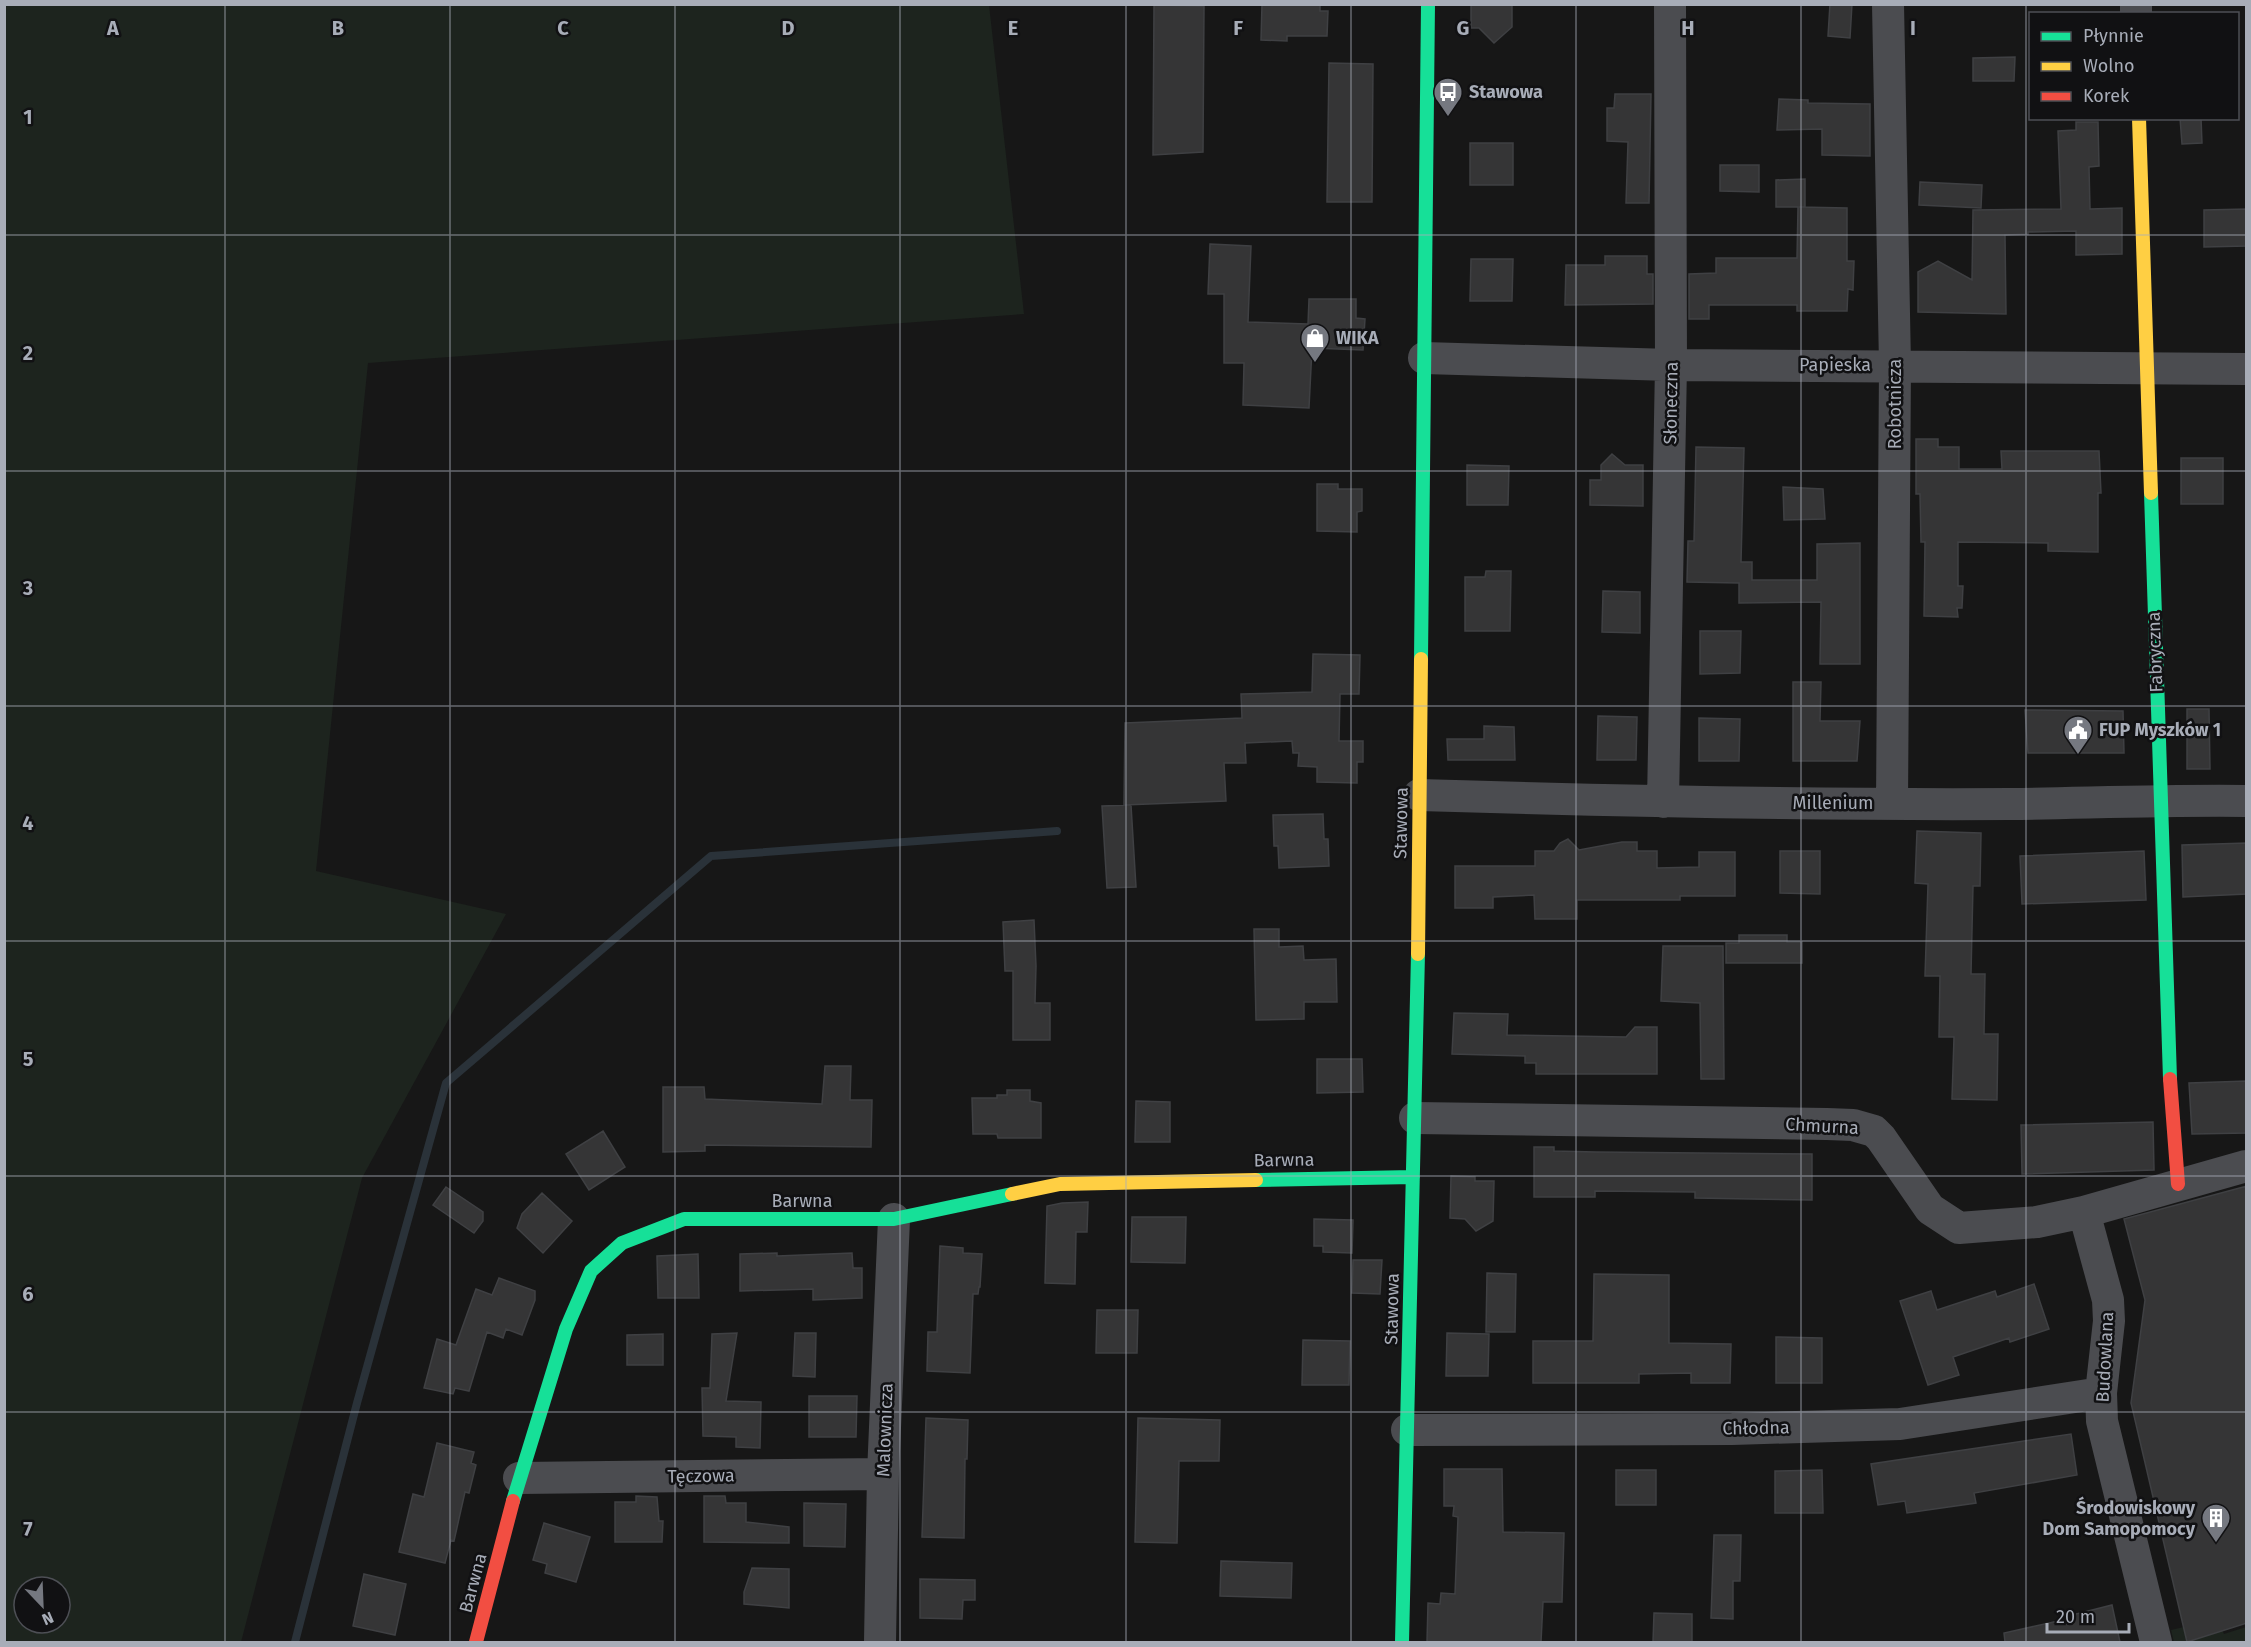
<svg xmlns="http://www.w3.org/2000/svg" width="2251" height="1647" viewBox="0 0 2251 1647" font-family="'Fira Sans',sans-serif">
<style>
.green{fill:#1d241e;fill-rule:evenodd}
.lines{fill:none;stroke-linecap:round;stroke-linejoin:round}
.stream{stroke:#2a3239;stroke-width:8}
.building{fill:#353536;stroke:#3f4043;stroke-width:1.5}
.street{stroke:#4b4c50;stroke-width:32}
.fast{stroke:#16e098;stroke-width:14}
.slow{stroke:#ffcf43;stroke-width:14}
.jam{stroke:#f24e42;stroke-width:14}
.grid{fill:none;stroke:#a8adb8;stroke-width:1.5;stroke-opacity:0.55}
.labels{text-anchor:middle;stroke-width:5;stroke-linejoin:round;paint-order:stroke}
.poi-label{font-size:18px;font-weight:bold;fill:#a8adb8;stroke:#111113;text-anchor:start}
.street-label{font-size:18px;fill:#a8adb8;stroke:#111113}
.grid-label{font-size:20px;text-anchor:middle;font-weight:bold;fill:#a8adb8;stroke:#111113;stroke-width:5;stroke-linejoin:round;paint-order:stroke}
</style>
<rect width="100%" height="100%" fill="#171717"/>
<path class="green" d="M 5,4 L 989,5 L 1024,314 L 368,363 L 316,871 L 506,914 L 362,1178 L 241,1642 L 5,1642 ZM 24,1587 L 60,1587 L 60,1623 L 24,1623 Z
M 2217,1619 L 2224,1634 L 2246,1627 L 2246,1642 L 2174,1642 L 2171,1630 Z"/>
<g class="lines">
<path class="stream" d="M 295,1642 L 357,1403 L 446,1083 L 711,856 L 1057,831"/>
</g>
<path class="building" d="M 1262,4 L 1320,4 L 1320,11 L 1328,11 L 1327,36 L 1287,36 L 1287,41 L 1261,40 Z
M 1471,4 L 1512,4 L 1512,27 L 1494,43 L 1479,28 L 1471,28 Z
M 1830,4 L 1852,4 L 1850,38 L 1828,36 Z
M 1154,5 L 1204,6 L 1203,152 L 1153,155 Z
M 2015,57 L 2014,81 L 1973,81 L 1973,58 Z
M 1329,63 L 1373,64 L 1372,202 L 1327,202 Z
M 1615,94 L 1651,94 L 1649,203 L 1626,203 L 1628,142 L 1607,141 L 1607,108 L 1614,108 Z
M 1779,99 L 1808,100 L 1808,103 L 1870,104 L 1870,156 L 1822,155 L 1822,129 L 1777,130 Z
M 2180,118 L 2201,118 L 2202,143 L 2182,144 Z
M 2076,122 L 2098,122 L 2099,166 L 2089,167 L 2090,209 L 2122,208 L 2122,254 L 2076,255 L 2076,231 L 2028,232 L 2028,234 L 2005,235 L 2006,314 L 1918,312 L 1918,272 L 1938,261 L 1972,280 L 1973,210 L 2061,209 L 2058,131 L 2076,130 Z
M 1470,143 L 1513,143 L 1513,185 L 1470,185 Z
M 1720,165 L 1759,165 L 1759,192 L 1720,191 Z
M 1805,179 L 1805,207 L 1799,207 L 1847,208 L 1847,261 L 1854,261 L 1853,290 L 1848,289 L 1847,311 L 1797,311 L 1797,305 L 1709,305 L 1709,319 L 1689,319 L 1689,274 L 1716,273 L 1716,258 L 1797,258 L 1798,207 L 1776,207 L 1776,180 Z
M 1920,182 L 1982,185 L 1981,208 L 1919,205 Z
M 2247,209 L 2247,246 L 2204,247 L 2204,210 Z
M 1210,244 L 1251,246 L 1248,322 L 1308,324 L 1309,299 L 1356,299 L 1356,318 L 1365,319 L 1363,350 L 1312,348 L 1309,408 L 1243,405 L 1244,363 L 1224,363 L 1224,294 L 1208,294 Z
M 1605,256 L 1647,256 L 1647,274 L 1653,274 L 1653,304 L 1565,305 L 1566,265 L 1605,265 Z
M 1471,259 L 1513,259 L 1512,301 L 1470,301 Z
M 1916,439 L 1938,439 L 1938,447 L 1959,447 L 1959,469 L 2002,469 L 2001,451 L 2099,451 L 2101,493 L 2098,493 L 2098,552 L 2048,551 L 2048,543 L 1958,542 L 1958,586 L 1963,586 L 1962,608 L 1957,608 L 1958,617 L 1924,616 L 1925,542 L 1921,542 L 1920,494 L 1916,494 Z
M 1696,447 L 1744,448 L 1741,562 L 1752,562 L 1752,580 L 1817,580 L 1817,544 L 1860,543 L 1860,664 L 1820,664 L 1821,602 L 1739,603 L 1739,583 L 1687,582 L 1688,541 L 1694,541 Z
M 1612,454 L 1625,465 L 1643,465 L 1643,506 L 1590,505 L 1590,480 L 1601,480 L 1601,465 Z
M 2181,458 L 2223,458 L 2223,504 L 2181,504 Z
M 1467,465 L 1509,466 L 1508,505 L 1467,505 Z
M 1317,484 L 1338,484 L 1338,489 L 1362,489 L 1362,511 L 1357,512 L 1357,532 L 1317,531 Z
M 1783,487 L 1823,489 L 1825,519 L 1784,520 Z
M 1486,571 L 1511,571 L 1510,631 L 1465,631 L 1465,577 L 1485,577 Z
M 1603,591 L 1640,592 L 1640,633 L 1602,632 Z
M 1700,631 L 1741,631 L 1740,673 L 1700,674 Z
M 1313,654 L 1360,655 L 1359,694 L 1340,694 L 1339,741 L 1363,741 L 1363,762 L 1357,762 L 1357,783 L 1317,782 L 1317,767 L 1298,766 L 1299,753 L 1293,753 L 1292,741 L 1245,743 L 1246,763 L 1224,763 L 1226,801 L 1124,805 L 1125,723 L 1242,718 L 1241,694 L 1312,692 Z
M 1793,682 L 1821,682 L 1820,721 L 1860,721 L 1857,761 L 1793,761 Z
M 2187,709 L 2209,709 L 2210,769 L 2187,769 Z
M 2025,710 L 2123,711 L 2124,753 L 2028,753 Z
M 1598,716 L 1637,717 L 1636,760 L 1597,760 Z
M 1699,718 L 1740,719 L 1739,761 L 1699,761 Z
M 1484,726 L 1514,727 L 1515,760 L 1448,760 L 1447,739 L 1484,739 Z
M 1131,805 L 1136,887 L 1107,888 L 1102,806 Z
M 1323,814 L 1324,839 L 1328,839 L 1329,866 L 1279,868 L 1278,846 L 1274,846 L 1273,815 Z
M 1917,831 L 1981,833 L 1980,886 L 1973,886 L 1971,974 L 1985,974 L 1984,1034 L 1998,1034 L 1997,1100 L 1952,1099 L 1954,1037 L 1939,1037 L 1940,976 L 1925,976 L 1928,884 L 1915,883 Z
M 1568,839 L 1579,850 L 1622,842 L 1637,842 L 1637,851 L 1657,851 L 1657,868 L 1699,867 L 1699,852 L 1735,852 L 1735,896 L 1680,896 L 1680,900 L 1577,900 L 1577,919 L 1535,919 L 1534,895 L 1493,897 L 1493,908 L 1455,908 L 1455,866 L 1535,866 L 1535,851 L 1554,851 L 1560,843 Z
M 2247,843 L 2247,894 L 2183,897 L 2182,845 Z
M 1780,851 L 1820,851 L 1820,894 L 1780,893 Z
M 2144,851 L 2146,900 L 2022,904 L 2020,856 Z
M 1034,920 L 1036,966 L 1035,1003 L 1050,1003 L 1050,1040 L 1013,1040 L 1013,971 L 1005,971 L 1003,922 Z
M 1254,929 L 1279,929 L 1279,947 L 1303,946 L 1304,960 L 1336,959 L 1337,1002 L 1304,1002 L 1304,1019 L 1256,1020 Z
M 1739,935 L 1787,935 L 1787,942 L 1802,942 L 1802,963 L 1726,963 L 1726,943 L 1739,943 Z
M 1663,946 L 1723,946 L 1724,1079 L 1701,1079 L 1700,1003 L 1661,1001 Z
M 1454,1013 L 1508,1014 L 1507,1035 L 1626,1037 L 1635,1027 L 1657,1027 L 1657,1074 L 1536,1074 L 1536,1063 L 1525,1063 L 1525,1056 L 1452,1054 Z
M 1317,1059 L 1362,1059 L 1363,1092 L 1317,1093 Z
M 825,1066 L 851,1066 L 850,1100 L 872,1100 L 871,1147 L 705,1145 L 705,1151 L 663,1152 L 663,1087 L 704,1087 L 705,1099 L 822,1104 Z
M 2247,1081 L 2247,1133 L 2192,1134 L 2189,1083 Z
M 1007,1090 L 1030,1090 L 1030,1101 L 1041,1103 L 1041,1138 L 998,1138 L 997,1134 L 973,1134 L 972,1098 L 997,1098 L 997,1095 L 1007,1095 Z
M 1136,1101 L 1170,1102 L 1170,1142 L 1135,1142 Z
M 2153,1122 L 2154,1170 L 2022,1174 L 2021,1125 Z
M 603,1131 L 625,1167 L 589,1190 L 566,1154 Z
M 1534,1147 L 1554,1147 L 1554,1151 L 1596,1152 L 1812,1154 L 1812,1200 L 1695,1198 L 1695,1192 L 1595,1191 L 1595,1197 L 1534,1197 Z
M 1451,1176 L 1475,1177 L 1475,1181 L 1494,1181 L 1493,1221 L 1476,1231 L 1465,1219 L 1450,1218 Z
M 2247,1186 L 2247,1623 L 2187,1642 L 2131,1403 L 2145,1300 L 2124,1219 Z
M 446,1187 L 483,1212 L 483,1221 L 474,1233 L 433,1205 Z
M 542,1193 L 572,1221 L 543,1253 L 517,1228 L 522,1214 Z
M 1088,1202 L 1087,1232 L 1076,1232 L 1075,1284 L 1045,1283 L 1047,1206 L 1062,1203 Z
M 1132,1217 L 1186,1217 L 1185,1263 L 1131,1262 Z
M 1314,1219 L 1353,1220 L 1352,1253 L 1323,1252 L 1323,1246 L 1314,1246 Z
M 940,1246 L 963,1248 L 963,1253 L 982,1254 L 980,1287 L 979,1287 L 978,1294 L 973,1294 L 970,1373 L 927,1371 L 928,1332 L 937,1332 Z
M 777,1253 L 777,1256 L 852,1253 L 853,1268 L 862,1268 L 862,1298 L 813,1300 L 813,1289 L 740,1291 L 740,1254 Z
M 698,1254 L 699,1298 L 658,1298 L 657,1256 Z
M 1353,1260 L 1382,1260 L 1380,1294 L 1352,1293 Z
M 1487,1273 L 1516,1274 L 1515,1332 L 1486,1332 Z
M 1594,1274 L 1669,1275 L 1669,1343 L 1731,1344 L 1730,1383 L 1691,1383 L 1691,1373 L 1639,1374 L 1639,1383 L 1533,1383 L 1533,1341 L 1593,1341 Z
M 499,1278 L 535,1291 L 535,1300 L 522,1335 L 506,1329 L 503,1338 L 487,1332 L 469,1391 L 455,1388 L 453,1394 L 424,1388 L 437,1339 L 456,1345 L 476,1289 L 492,1295 Z
M 2034,1284 L 2049,1329 L 2010,1342 L 2009,1338 L 1953,1357 L 1959,1375 L 1928,1385 L 1900,1301 L 1931,1291 L 1937,1310 L 1995,1291 L 1997,1297 Z
M 1097,1310 L 1138,1310 L 1137,1353 L 1096,1353 Z
M 737,1333 L 726,1401 L 761,1402 L 760,1448 L 736,1447 L 736,1437 L 703,1436 L 702,1388 L 710,1388 L 712,1334 Z
M 795,1333 L 816,1333 L 815,1377 L 793,1376 Z
M 1447,1333 L 1489,1334 L 1488,1376 L 1446,1376 Z
M 663,1334 L 663,1365 L 627,1365 L 627,1335 Z
M 1776,1337 L 1822,1338 L 1822,1383 L 1776,1383 Z
M 1303,1340 L 1350,1341 L 1349,1385 L 1302,1385 Z
M 809,1396 L 857,1396 L 856,1437 L 809,1437 Z
M 926,1418 L 968,1420 L 967,1459 L 965,1459 L 964,1538 L 922,1537 Z
M 1138,1418 L 1220,1420 L 1219,1461 L 1179,1461 L 1177,1543 L 1135,1542 Z
M 2071,1434 L 2077,1475 L 1974,1493 L 1976,1503 L 1907,1513 L 1905,1501 L 1878,1505 L 1871,1464 Z
M 437,1443 L 474,1452 L 471,1463 L 476,1465 L 469,1493 L 465,1492 L 454,1541 L 451,1540 L 445,1563 L 399,1552 L 413,1494 L 424,1497 Z
M 1444,1469 L 1502,1469 L 1503,1532 L 1564,1533 L 1562,1602 L 1543,1602 L 1541,1642 L 1427,1642 L 1428,1603 L 1440,1604 L 1441,1593 L 1455,1594 L 1458,1517 L 1453,1516 L 1454,1506 L 1444,1506 Z
M 1616,1470 L 1656,1470 L 1656,1505 L 1616,1505 Z
M 1822,1470 L 1823,1513 L 1775,1513 L 1775,1471 Z
M 636,1496 L 657,1497 L 659,1521 L 663,1521 L 662,1542 L 615,1542 L 615,1502 L 636,1502 Z
M 704,1496 L 725,1496 L 726,1503 L 746,1503 L 746,1522 L 789,1527 L 789,1543 L 704,1542 Z
M 804,1503 L 846,1504 L 845,1547 L 804,1546 Z
M 544,1523 L 590,1537 L 576,1582 L 545,1573 L 547,1564 L 533,1560 Z
M 1714,1535 L 1741,1535 L 1740,1581 L 1733,1581 L 1733,1619 L 1711,1618 Z
M 1221,1561 L 1292,1563 L 1291,1598 L 1220,1596 Z
M 752,1568 L 789,1569 L 789,1608 L 744,1604 L 744,1592 Z
M 364,1574 L 406,1584 L 395,1635 L 353,1626 Z
M 920,1579 L 975,1580 L 975,1600 L 963,1600 L 962,1619 L 920,1618 Z
M 2112,1605 L 2120,1642 L 2005,1642 L 2004,1633 L 2072,1618 L 2072,1615 Z
M 1654,1613 L 1692,1614 L 1692,1642 L 1653,1642 Z"/>
<g class="lines">
<path class="street" d="M 1888,4 L 1895,365 L 1892,804
M 2136,4 L 2136,14
M 1424,358 L 1671,365 L 2246,369
M 1419,795 C 1616,801 1813,805 2010,804 C 2089,803 2168,800 2246,801
M 1663,802 L 1671,365 L 1670,4
M 1415,1118 L 1827,1124 L 1853,1125 L 1874,1131 L 1881,1138 L 1930,1209 L 1959,1228 L 2037,1222 L 2084,1212 L 2246,1166
M 2084,1212 L 2108,1300 L 2109,1321 L 2101,1393 L 2102,1421 L 2156,1642
M 1407,1430 L 1732,1429 L 1900,1424 L 2101,1393
M 519,1478 L 883,1474
M 880,1642 L 883,1474 L 894,1219"/>
<path class="fast" d="M 2151,493 L 2170,1079
M 1421,659 L 1428,4
M 1256,1180 L 1413,1177
M 513,1501 L 566,1329 L 591,1271 L 622,1243 L 684,1219 L 894,1219 L 1012,1194
M 1402,1642 L 1418,954"/>
<path class="slow" d="M 2139,118 L 2151,493
M 1418,954 L 1421,659
M 1012,1194 L 1060,1184 L 1256,1180"/>
<path class="jam" d="M 2170,1079 L 2178,1184
M 476,1642 L 513,1501"/>
</g>
<path class="grid" d="M 225,4 L 225,1642M 450,4 L 450,1642M 675,4 L 675,1642M 900,4 L 900,1642M 1126,4 L 1126,1642M 1351,4 L 1351,1642M 1576,4 L 1576,1642M 1801,4 L 1801,1642M 2026,4 L 2026,1642M 4,235 L 2246,235M 4,471 L 2246,471M 4,706 L 2246,706M 4,941 L 2246,941M 4,1176 L 2246,1176M 4,1412 L 2246,1412"/>
<defs>
<g id="bus-pin" transform="scale(1.5)"><path d="M0 17L-7.5 6A9.5 9.5 0 1 1 7.5 6Z" fill="#757880" stroke="#111113"/><path d="M-5-6H5V4H4V6H2V4H-2V6H-4V4H-5ZM-3.5-4V0h7V-4ZM-3.5 1.2v1.5H-2V1.2ZM2 1.2v1.5H3.5V1.2Z" fill="#fff"/></g>
<g id="shop-pin" transform="scale(1.5)"><path d="M0 17L-7.5 6A9.5 9.5 0 1 1 7.5 6Z" fill="#757880" stroke="#111113"/><path d="M-5-2.5h2.3a2.7 3.5 0 0 1 5.4 0H5L5.5 6h-11ZM-1.5-2.5h3a1.5 2.3 0 0 0-3 0Z" fill="#fff"/></g>
<g id="civic-pin" transform="scale(1.5)"><path d="M0 17L-7.5 6A9.5 9.5 0 1 1 7.5 6Z" fill="#757880" stroke="#111113"/><path d="M-.6-6.5H3V-4.5H.6V-3L4-1V1h2V6H-6V1h2V-1L-.6-3ZM-1.2 2.5V6h2.4V2.5Z" fill="#fff"/></g>
<g id="building-pin" transform="scale(1.5)"><path d="M0 17L-7.5 6A9.5 9.5 0 1 1 7.5 6Z" fill="#757880" stroke="#111113"/><path d="M-4-6H4V6H1V3H-1V6H-4ZM-2.5-4.3h1.7v1.8h-1.7ZM.8-4.3h1.7v1.8H.8ZM-2.5-1h1.7V.8h-1.7ZM.8-1h1.7V.8H.8Z" fill="#fff"/></g>
</defs>
<g fill-rule="evenodd">
<use href="#bus-pin" x="1448" y="92"/>
<use href="#shop-pin" x="1315" y="338"/>
<use href="#civic-pin" x="2078" y="730"/>
<use href="#building-pin" x="2216" y="1518"/>
</g>
<g class="labels">
<g class="poi-label">
<text x="1469" y="98">Stawowa</text>
<text x="1336" y="344">WIKA</text>
<text x="2099" y="736">FUP Myszków 1</text>
<text x="2195" y="1514" text-anchor="end">Środowiskowy<tspan x="2195" dy="21">Dom Samopomocy</tspan></text>
</g>
<g class="street-label">
<text x="1835" y="371">Papieska</text>
<text transform="translate(1671 403) rotate(-89)" y="6">Słoneczna</text>
<text transform="translate(1895 404) rotate(-90)" y="6">Robotnicza</text>
<text transform="translate(2155 652) rotate(-92)" y="6">Fabryczna</text>
<text x="1833" y="809">Millenium</text>
<text transform="translate(1401 823) rotate(-89)" y="6">Stawowa</text>
<text transform="translate(1822 1126) rotate(3)" y="6">Chmurna</text>
<text transform="translate(1284 1160) rotate(-1)" y="6">Barwna</text>
<text x="802" y="1207">Barwna</text>
<text transform="translate(1392 1309) rotate(-89)" y="6">Stawowa</text>
<text transform="translate(2105 1357) rotate(-87)" y="6">Budowlana</text>
<text transform="translate(1756 1428) rotate(-1)" y="6">Chłodna</text>
<text transform="translate(885 1430) rotate(-88)" y="6">Malownicza</text>
<text transform="translate(701 1476) rotate(-1)" y="6">Tęczowa</text>
<text transform="translate(473 1583) rotate(-75)" y="6">Barwna</text>
</g>
</g>
<g class="grid-label">
<text x="113" y="35">A</text>
<text x="338" y="35">B</text>
<text x="563" y="35">C</text>
<text x="788" y="35">D</text>
<text x="1013" y="35">E</text>
<text x="1238" y="35">F</text>
<text x="1463" y="35">G</text>
<text x="1688" y="35">H</text>
<text x="1913" y="35">I</text>
<text x="28" y="124">1</text>
<text x="28" y="360">2</text>
<text x="28" y="595">3</text>
<text x="28" y="830">4</text>
<text x="28" y="1066">5</text>
<text x="28" y="1301">6</text>
<text x="28" y="1536">7</text>
</g>
<rect width="2251" height="1647" fill="none" stroke="#a8adb8" stroke-width="12"/>
<rect x="2029" y="12" width="210" height="108" fill="#111113" stroke="#4d4f55" stroke-width="1.5"/>
<rect x="2041" y="32" width="30" height="9" fill="#16e098" stroke="#4d4f55" stroke-width="1.5"/>
<text x="2083" y="42" font-size="18" fill="#a8adb8">Płynnie</text>
<rect x="2041" y="62" width="30" height="9" fill="#ffcf43" stroke="#4d4f55" stroke-width="1.5"/>
<text x="2083" y="72" font-size="18" fill="#a8adb8">Wolno</text>
<rect x="2041" y="92" width="30" height="9" fill="#f24e42" stroke="#4d4f55" stroke-width="1.5"/>
<text x="2083" y="102" font-size="18" fill="#a8adb8">Korek</text>
<g transform="translate(42 1605) rotate(157)"><circle r="28" fill="#111113" stroke="#4d4f55" stroke-width="1.5"/>
<path d="M0-4.5L10 22L0 15L-10 22Z" fill="#757880"/>
<text y="-9" font-size="16" font-weight="bold" text-anchor="middle" fill="#a8adb8">N</text>
</g>
<path d="M2047 1623v9h82v-9" fill="none" stroke="#a8adb8" stroke-width="3"/>
<text x="2056" y="1623" font-size="18" fill="#a8adb8" stroke="#111113" stroke-width="4.5" paint-order="stroke">20 m</text>
</svg>
